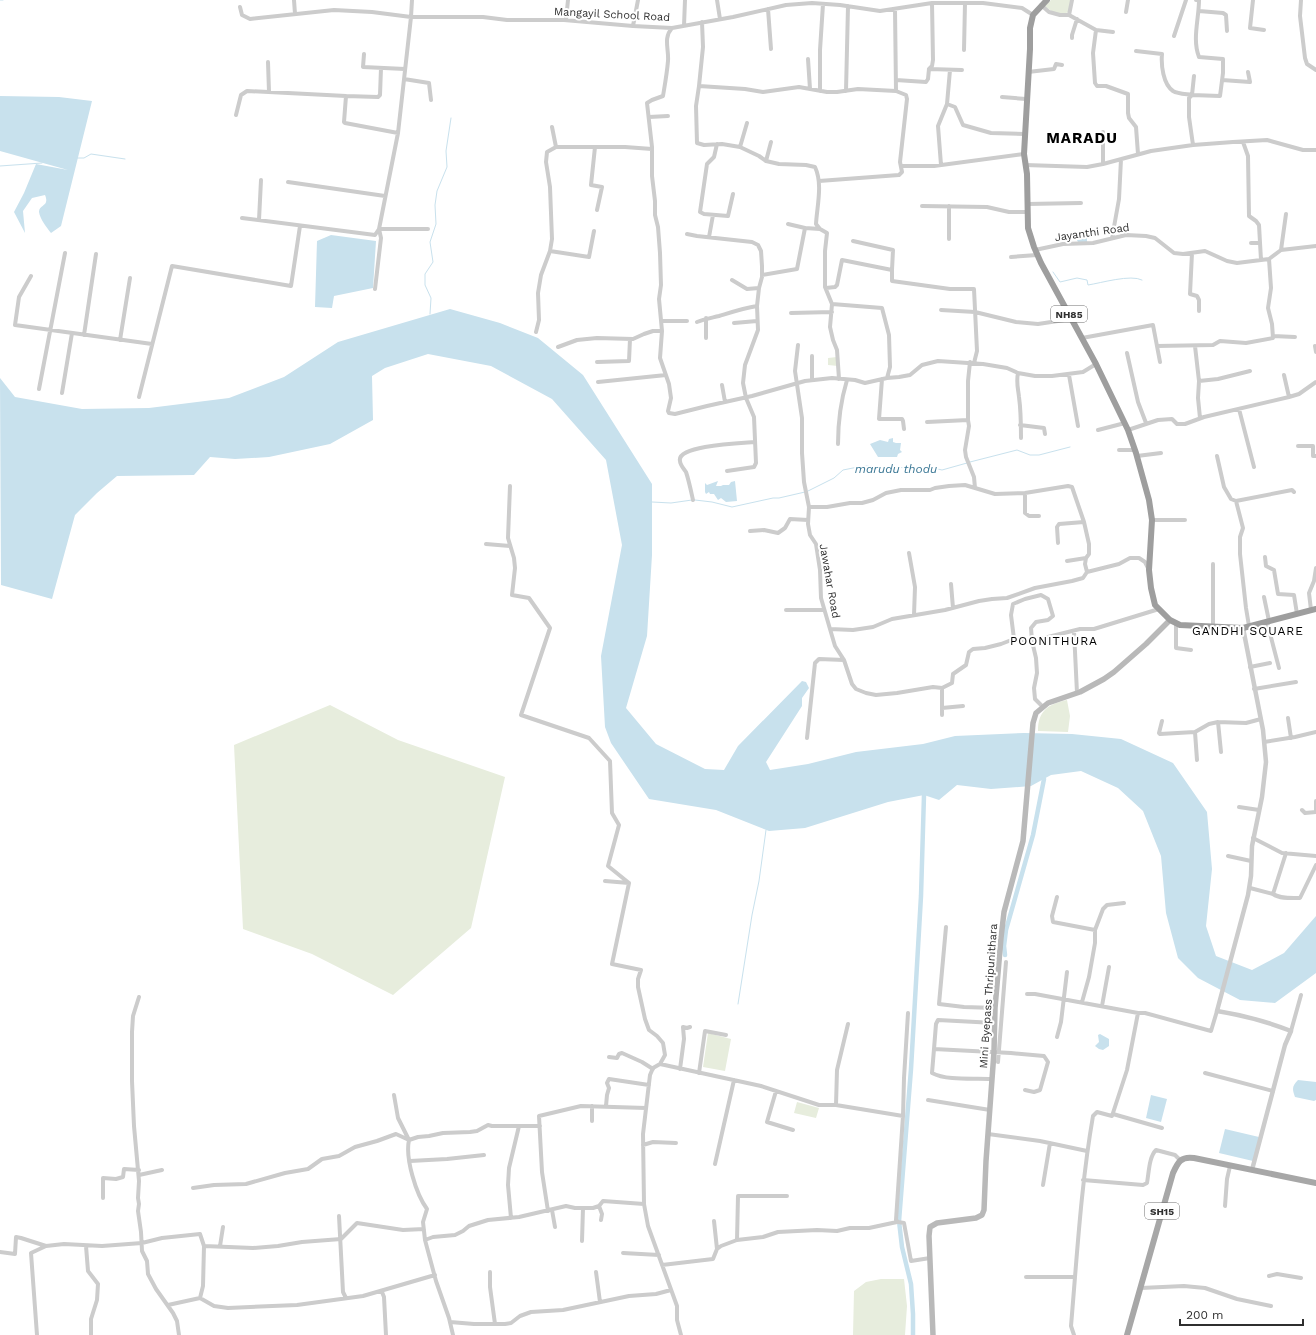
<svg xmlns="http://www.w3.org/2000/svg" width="1316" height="1335" viewBox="0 0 1316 1335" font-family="'Work Sans',sans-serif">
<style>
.green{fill:#e7eddd}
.water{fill:#c8e1ed}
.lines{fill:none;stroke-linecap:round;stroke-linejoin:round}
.stream{stroke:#c8e1ed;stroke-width:1}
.canal{stroke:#c8e1ed;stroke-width:4.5}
.minor{stroke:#ccc;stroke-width:4}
.tertiary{stroke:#ccc;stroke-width:4.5}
.secondary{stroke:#b9b9b9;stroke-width:5.5}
.primary{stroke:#a7a7a7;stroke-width:6}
.trunk{stroke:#9e9e9e;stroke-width:6}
.labels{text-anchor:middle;stroke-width:4;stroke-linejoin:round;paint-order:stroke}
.shield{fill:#fff;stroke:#6d6d6d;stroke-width:1}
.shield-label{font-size:10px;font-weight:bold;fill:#2f2f2f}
.street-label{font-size:11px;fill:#2f2f2f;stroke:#fff}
.water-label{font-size:12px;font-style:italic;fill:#3a7795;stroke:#fff}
.neighbourhood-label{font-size:12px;letter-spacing:1px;fill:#000;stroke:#fff}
.district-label{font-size:15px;font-weight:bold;letter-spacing:1px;fill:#000;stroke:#fff}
</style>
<rect width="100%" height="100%" fill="#fff"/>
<path class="green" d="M 1051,0 L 1071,0 L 1070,11 C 1059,18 1054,13 1045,6 Z
M 837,357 L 838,366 L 828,365 L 828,358 Z
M 1067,700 L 1070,716 L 1068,732 L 1038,731 C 1038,711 1048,704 1067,700 Z
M 330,705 L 398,740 L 505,777 L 471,928 L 393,995 L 312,954 L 243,929 L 234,745 Z
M 708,1033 L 731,1039 L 725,1071 L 703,1067 Z
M 797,1102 L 819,1108 L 816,1118 L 794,1113 Z
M 881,1279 L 904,1279 L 907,1306 L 905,1335 L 853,1335 L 854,1291 L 866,1282 Z"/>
<path class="water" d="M 0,96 L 59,97 L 92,101 L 61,226 L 51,233 C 47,228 40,219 39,212 C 39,204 50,207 45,195 L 32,198 L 23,211 L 25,233 L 14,212 L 24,193 L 36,164 L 68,170 L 0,151 Z
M 1082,233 L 1087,237 L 1087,243 L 1078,242 L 1076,238 L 1077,235 Z
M 331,235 L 376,241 L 373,288 L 334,296 L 332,308 L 315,307 L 317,241 Z
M 450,309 L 500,323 L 538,338 L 583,375 L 652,484 L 652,555 L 647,636 L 626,708 L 656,744 L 705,769 L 724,770 L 738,746 L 802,681 L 806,682 L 809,688 L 802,698 L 802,706 L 766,762 L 770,770 L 808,764 L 856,752 L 923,744 L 955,736 L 1024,733 L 1072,734 L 1121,739 L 1173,763 L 1207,812 L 1212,869 L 1206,926 L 1216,956 L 1252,970 L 1284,953 L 1316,916 L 1316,973 L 1275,1003 L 1240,1000 L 1198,978 L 1178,958 L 1166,913 L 1161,856 L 1143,811 L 1118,788 L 1081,771 L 1051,775 L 1031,786 L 991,789 L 957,785 L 939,800 L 924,795 L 888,802 L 805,828 L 769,831 L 716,810 L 649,799 L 611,743 L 605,727 L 601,656 L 622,545 L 606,460 L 552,399 L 491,366 L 428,354 L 385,368 L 372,376 L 373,420 L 330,444 L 269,457 L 235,459 L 210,457 L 194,475 L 117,476 L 97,493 L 75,515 L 52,599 L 1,585 L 0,378 L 15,397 L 82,409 L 149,408 L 229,398 L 284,377 L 338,342 Z
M 893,438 L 893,442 L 896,443 L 901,443 L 900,450 L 902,452 L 898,454 L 897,457 L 878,457 L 870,444 L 880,440 L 888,442 L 889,439 Z
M 718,481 L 716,486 L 721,486 L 723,485 L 729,485 L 731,482 L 735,481 L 737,501 L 726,502 L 721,498 L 718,500 L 714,494 L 710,494 L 709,492 L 706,494 L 705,492 L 705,483 L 707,485 Z
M 1100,1034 L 1109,1039 L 1109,1046 L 1103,1050 L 1099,1049 L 1095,1046 L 1099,1042 L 1098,1035 Z
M 1298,1080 L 1316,1082 L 1316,1100 L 1314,1101 L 1295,1097 C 1292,1089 1292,1086 1298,1080 Z
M 1151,1095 L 1167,1099 L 1161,1122 L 1146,1118 Z
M 1225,1129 L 1259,1137 L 1253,1161 L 1219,1153 Z"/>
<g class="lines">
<path class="stream" d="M 0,0 L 3,0
M 77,158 L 84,158 L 91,154 L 125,159
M 0,166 L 42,163
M 1053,272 L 1060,282 L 1077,278 L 1087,280 L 1088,285 C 1101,283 1131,274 1142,280
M 430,314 L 431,298 L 425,285 L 425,274 L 433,262 L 430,242 L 436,224 L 435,205 L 437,191 L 447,167 L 446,151 L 451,118
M 970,462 L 1017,450 L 1030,455 L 1039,455 L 1070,447
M 808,491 L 834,478 L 843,470 L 858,467 L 867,466 L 912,468 L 929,467 L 942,470 L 967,463
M 695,500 L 712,502 L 732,507 L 773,498 L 779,498 L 805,492
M 652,502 L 671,503 L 692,500
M 738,1004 L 752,915 L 759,881 L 766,830"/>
<path class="canal" d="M 1005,955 L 1004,946 L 1006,930 L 1033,835 L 1044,779
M 913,1335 L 913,1314 L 911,1284 L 902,1247 L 899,1221 L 911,1069 L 921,896 L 924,795"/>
<path class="minor" d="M 294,0 L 295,14
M 717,0 L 720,19
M 1196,0 L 1199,0 C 1199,19 1192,39 1199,57 L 1223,59 L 1223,73 L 1220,96 L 1192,95 L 1189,98 L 1189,117 L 1193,145 L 1233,142 L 1267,140 L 1303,150 L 1316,150
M 1253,0 L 1250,28 L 1264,30
M 1301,0 L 1300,16 L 1305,58 L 1307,64 L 1316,70
M 1041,5 L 1049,12 L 1060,15 L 1069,15 L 1096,30 L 1093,53 L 1095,83 L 1097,86 L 1106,86 L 1128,94 L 1128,113 L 1129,118 L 1136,127 L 1138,154
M 240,7 L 242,15 L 250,19 L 334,10 L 372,12 L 411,17 L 483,17 L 507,20 L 564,20 L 633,26 L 672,28 L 733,17 L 786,5 L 812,3 L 840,5 L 880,11 L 932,3 L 983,3 L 1022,8 L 1033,15
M 768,9 L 771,49
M 1199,11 L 1223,13 L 1226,15 L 1227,31
M 1126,12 L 1128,0
M 1069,15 L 1072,0
M 566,20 L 568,0
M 633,26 L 638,0
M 684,26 L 685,0
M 672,28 C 663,38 669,49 668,61 C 667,73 665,84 663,96 L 652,100 L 647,103 L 652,147 L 652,176 L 655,201 L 655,215 L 658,227 L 660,253 L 661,285 L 659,299 L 662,331 L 660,358 L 669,384 L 671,398 L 668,411 L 669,413 L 675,414 L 707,406 L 752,396 L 805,381 L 832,378 L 855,380 L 865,383 L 887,378 L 899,377 L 910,375 L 922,365 L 938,361 L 983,364 L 1007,368 L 1018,373 L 1035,376 L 1052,376 L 1083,372 L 1096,364
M 1096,30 L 1113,32
M 1174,36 L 1186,0
M 1072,38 L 1072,35 L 1077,19
M 964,50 L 965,3
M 1136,51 L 1162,54 C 1161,65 1163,84 1173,91 C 1178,94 1186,94 1192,95 L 1194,76
M 364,54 L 363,67 L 405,69
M 808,59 L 810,89
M 268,62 L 269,92
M 929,69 L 932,66 L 933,60 L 932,3
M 1028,72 L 1054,69 L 1056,64 L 1062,65
M 404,79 L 429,83 L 431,100
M 896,80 L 926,82 L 928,79 L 929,69 L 962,70
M 1222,80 L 1250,82 L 1248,72
M 699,86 L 703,47 L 702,22
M 820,91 L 820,50 L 823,4
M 846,91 L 848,6
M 346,96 L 378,97 L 380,95 L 381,68
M 1002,97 L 1026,99
M 947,104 L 955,107 L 963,125 L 991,133 L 1025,134
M 236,115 L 241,95 L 247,91 L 346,96 L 344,122 L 345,123 L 398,133
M 649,117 L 668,116
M 552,127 L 556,147
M 1243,142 L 1248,156 L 1249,216 L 1256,221 L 1259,225 L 1261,260
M 717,144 L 714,157 L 707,164 L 700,212 L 704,214 L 728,216 L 733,194
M 595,147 L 591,185 L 602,187 L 597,210
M 740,147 L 747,123
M 766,161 L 771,142
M 1103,164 L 1103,132
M 941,165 L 938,126 L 947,104 L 950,70
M 1025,165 L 1087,167 L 1103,164 L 1151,151 L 1193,145
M 901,166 L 934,166 L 1024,154
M 819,181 L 899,175 L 902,172 L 900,162 L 907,99 L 906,95 L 896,91
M 288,182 L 385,196
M 1027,204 L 1081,203
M 922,206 L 987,207 L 1009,212 L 1027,212
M 242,218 L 375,235 L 379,229 L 398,133 L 411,17 L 412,0
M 259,220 L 261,180
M 788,224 L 805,228
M 687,234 L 697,236 L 752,242 L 758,245 L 761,251 L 762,266 L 762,277 L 759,288 L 757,306 L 758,330 L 745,365 L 743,383 L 746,398 L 754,417 L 756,463 L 754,467 L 727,471
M 709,237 L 713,215
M 1112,238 L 1119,199 L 1121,159
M 949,239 L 949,206
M 1251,243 L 1260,243
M 1035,250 L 1063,244 L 1093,243 L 1126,235 L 1146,236 L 1155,238 L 1174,253 L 1183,254 L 1205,251 L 1227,261 L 1237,263 L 1269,259 L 1281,250 L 1316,246
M 1281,250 L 1286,214
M 550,251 L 589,257 L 594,231
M 1192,253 L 1190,294 L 1197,296 L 1199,300 L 1199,311
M 1011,257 L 1037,255
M 892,270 L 892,281 L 950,289 L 974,289 L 977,351 L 974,363
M 762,275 L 797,269 L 805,228 L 820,229
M 31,276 L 19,297 L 15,325 L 152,344
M 732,280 L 747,289 L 759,288
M 826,288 L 835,287 L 837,285 L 842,260 L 892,270 L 893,250 L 853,241
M 375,289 L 381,238 L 379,229 L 428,229
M 832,304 L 882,308 L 889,335 L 890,367 L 887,378
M 941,310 L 975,312 L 1016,322 L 1038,324 L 1071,319
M 791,313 L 832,312
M 662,321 L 687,321
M 697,322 C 705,319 711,318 719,316 C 732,312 744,308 757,306
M 734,323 L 757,321
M 536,332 L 539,320 L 538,293 L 541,275 L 550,251 L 552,239 L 550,187 L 546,162 L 547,152 L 556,147 L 625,147 L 652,149
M 84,335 L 96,254
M 1273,336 L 1295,337
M 706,338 L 706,318
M 1082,338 L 1153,325 L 1160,362
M 120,340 L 130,278
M 798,345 L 795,371 L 802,418 L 802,453 L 804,482 L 809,507 L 808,524 L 810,535 L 816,544 L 820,570 L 821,598 L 830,629 L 853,630 L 873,627 L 892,619 L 945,610 L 979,601 L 992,599 L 1007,598 L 1035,588 L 1072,581 L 1083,578 L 1087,572 L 1119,564 L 1130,558 L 1139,558 L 1145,562 L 1148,568
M 1157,346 L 1213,345 L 1220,341 L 1246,343 L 1273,338 L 1272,324 L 1268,308 L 1271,288 L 1269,259
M 1195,346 L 1199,381
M 1315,346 L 1316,352
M 558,347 L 577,340 L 597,338 L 633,339 L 644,334 L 653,331 L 662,331
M 1127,353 L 1138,402 L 1146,423
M 812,356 L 812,380
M 597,362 L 629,361 L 630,339
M 1018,373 C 1016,382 1018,388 1019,397 C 1021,411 1021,425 1021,438
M 1069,375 L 1078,426
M 1284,375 L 1289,397
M 839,379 L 837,350 L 833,340 L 830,327 L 832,304 L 825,287 L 825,251 L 827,233 L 820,229 L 816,224 C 817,206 823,184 815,167 L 806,165 L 779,164 L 766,161 L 759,156 L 740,147 L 722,144 L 704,145 L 697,143 L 696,106 L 699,86 L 745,89 L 763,92 L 799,87 L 827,92 L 837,92 L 858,89 L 896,91 L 895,9
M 882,379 L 879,419 L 902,419 L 903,421 L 904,429
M 598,382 L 666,375
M 722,385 L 725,402
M 39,389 L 65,253
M 62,393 L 72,333
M 139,397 L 172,266 L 291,286 L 300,226
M 1239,409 L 1254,467
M 1200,418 L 1198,398 L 1199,381 L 1218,379 L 1250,371
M 968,420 L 968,381 L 970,362
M 927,422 L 968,420 L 969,426 L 965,450 L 966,457 L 974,477 L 975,488
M 1020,425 L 1044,428 L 1045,434
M 1098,430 L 1125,423
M 1128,430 L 1158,420 L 1172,419 L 1177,424 L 1185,424 L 1204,417 L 1289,397 L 1299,394 L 1316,382
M 838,444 C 838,423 841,400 847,380
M 1298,446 L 1313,446 L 1313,456 L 1316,456
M 1119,450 L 1135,450
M 1137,456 L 1161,453
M 1217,456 L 1224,487 L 1231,499 L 1236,501 L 1243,528 L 1240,537 L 1240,554 L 1246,608 L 1249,626
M 510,486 L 508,538 L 514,558 L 515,568 L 512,595 L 529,598 L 550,628 L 521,715 L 589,738 L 610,761 L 612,813 L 619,825 L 608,866 L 629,883 L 612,964 L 641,970 L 638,979 L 638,987 L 645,1019 L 649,1030 L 657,1036 L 663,1043 L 665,1055 L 660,1064 L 653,1068 L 650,1075 L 643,1134 L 644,1204
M 1025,493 L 1025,513 L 1029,516 L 1039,516
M 693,500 C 691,491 689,481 686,472 C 684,469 680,465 680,461 C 676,445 743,443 754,442
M 1236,501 L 1292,490 L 1294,492
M 809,507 L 827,507 L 850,503 L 862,503 L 873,500 L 886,493 L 901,490 L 930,490 L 935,488 L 949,486 L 965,485 L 995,494 L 1025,493 L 1068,486 L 1072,487 L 1084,522 L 1089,544 L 1089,554 L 1086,558 L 1085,564 L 1087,572
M 1152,520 L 1185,520
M 750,531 L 764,530 L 778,533 L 785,528 L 790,519 L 808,520
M 1058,543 L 1057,527 L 1059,524 L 1084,522
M 486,544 L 510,546
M 909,553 L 915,587 L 914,615
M 1265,557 L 1266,566 L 1274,570 L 1278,594 L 1294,595 L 1297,614
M 1067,561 L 1086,558
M 951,584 L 953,608
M 1264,597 L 1269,621
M 786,610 L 824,610
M 1311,610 L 1309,593 L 1314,581 L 1316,568
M 1267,622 L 1279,668
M 1176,624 L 1176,648 L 1191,650
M 1213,627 L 1213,564
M 830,629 L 835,646 L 844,660 L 852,684 L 856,689 L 866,693 L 876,695 L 897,693 L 933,687 L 942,688 L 952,683 L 953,674 L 966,665 L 969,652 L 973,649 L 985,648 L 1001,644 L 1014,639 L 1011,615 L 1013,604 L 1025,599 L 1041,595 L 1048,599 L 1053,616 L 1048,620 L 1036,622 L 1031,628 L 1032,641 L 1036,658 L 1037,673 L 1034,688 L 1035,699 L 1043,707
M 1074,631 L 1077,693
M 1014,639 L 1032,641 L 1080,629 L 1094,629 L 1159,609
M 1250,667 L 1270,663
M 1254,689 L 1296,682
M 942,708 L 963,706
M 942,715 L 942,688
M 1288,718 L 1291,738
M 1162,721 L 1159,733 L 1160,734 L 1195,732 L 1209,724 L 1218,722 L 1246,723 L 1261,719
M 1218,722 L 1221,752
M 1195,732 L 1197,760
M 807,738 L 815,663 L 819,659 L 844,660
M 1264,742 L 1295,737 L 1316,732
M 1316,801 L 1316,810
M 1239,807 L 1259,810
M 1302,810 L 1305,813 L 1316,812
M 1253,838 L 1282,853 L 1316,856
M 1228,856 L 1251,861
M 605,881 L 629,883
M 1250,888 L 1273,894 L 1286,853
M 1273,894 C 1280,899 1291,898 1300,898 L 1316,865
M 1057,897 L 1052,916 L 1053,922 L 1095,930
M 946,927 L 939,1004 L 964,1007 L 995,1008
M 1027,994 L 1035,994 L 1138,1013
M 139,997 L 133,1016 L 132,1032 L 132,1081 L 134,1126 L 139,1181 L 138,1198 L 139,1204 L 138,1211 L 141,1232 L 142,1251 L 147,1261 L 148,1274 L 156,1289 L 173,1313 L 177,1321 L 179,1335
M 1082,1002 L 1089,977 L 1095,943 L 1095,930 L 1103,909 L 1107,905 L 1124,903
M 1102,1006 L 1109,967
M 1291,1031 L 1301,995
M 1057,1037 L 1061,1022 L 1067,972
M 934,1049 L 936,1024 L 938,1020 L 995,1023
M 609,1057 L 617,1058 L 619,1054 L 622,1053 L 642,1062 L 653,1069
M 998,1062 L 1006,962
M 660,1064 L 761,1086 L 819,1105 L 836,1105 L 903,1116 L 896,1220 L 898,1222 L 904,1223 L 911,1261 L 930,1258
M 680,1069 L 684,1039 L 683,1027 L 687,1028 L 690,1027
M 699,1073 L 705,1031 L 726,1035
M 1205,1073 L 1273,1091
M 991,1079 C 974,1078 947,1081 932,1073 L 934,1049 L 1011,1053 L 1044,1056 L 1048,1062 L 1040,1090 L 1034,1092 L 1025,1090
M 776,1091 L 767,1122 L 793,1130
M 394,1095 L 398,1118 L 409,1140
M 928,1100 L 990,1110
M 836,1105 L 837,1070 L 848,1024
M 606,1106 L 607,1095 L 609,1088 L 607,1083 L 609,1079 L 649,1085
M 1113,1114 L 1162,1128
M 903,1116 L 904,1078 L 908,1013
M 592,1121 L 592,1106
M 988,1134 L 1040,1141 L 1087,1151
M 643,1145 L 653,1142 L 676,1143
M 410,1161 L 447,1159 L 484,1155
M 715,1164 L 734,1080
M 139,1175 L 162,1170
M 1083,1180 L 1143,1185 L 1147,1183 C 1149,1172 1149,1157 1156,1150 L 1175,1155 L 1180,1160
M 1043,1185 L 1050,1143
M 193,1188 L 214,1185 L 246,1184 L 285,1173 L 308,1169 L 322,1159 L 339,1156 L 355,1147 L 377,1141 L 396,1134 L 409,1140
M 103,1198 L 103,1178 L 116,1179 L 123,1177 L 124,1169 L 139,1170
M 599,1206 L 602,1214 L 601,1220
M 1225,1206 L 1227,1179 L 1230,1166
M 552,1210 L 555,1227
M 548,1211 L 542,1172 L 539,1116 L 581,1106 L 646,1108
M 339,1216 L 343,1292 L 346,1298
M 511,1218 L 508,1185 L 509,1168 L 519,1126
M 714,1221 L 717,1249
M 425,1240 L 433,1237 L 455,1235 L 463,1231 L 469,1226 L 488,1220 L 519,1217 L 566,1206 L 575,1208 L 593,1208 L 599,1206 L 603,1201 L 644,1204 L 648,1226 L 677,1306 L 677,1320 L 681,1335
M 737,1240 L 738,1196 L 787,1196
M 582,1241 L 583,1208
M 86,1246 L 88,1271 L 98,1284 L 97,1300 L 91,1319 L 91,1335
M 220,1246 L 223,1227
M 0,1252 L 15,1254 L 16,1237 L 21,1238 L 46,1246 L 64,1244 L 102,1246 L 142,1243 L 162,1238 L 200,1234 L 204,1246 L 253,1248 L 278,1246 L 302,1242 L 341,1239 L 357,1223 L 403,1230 L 424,1229
M 623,1253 L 659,1255
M 662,1265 L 713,1259 L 717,1249 L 721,1246 L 737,1240 L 763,1237 L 778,1232 L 817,1230 L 837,1231 L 850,1228 L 869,1228 L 897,1222
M 490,1272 L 490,1287 L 495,1324
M 596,1272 L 600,1302
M 1269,1276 L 1277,1274 L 1301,1278
M 1026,1277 L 1075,1277
M 1141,1288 L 1184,1286 L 1205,1288 L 1237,1299 L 1271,1306
M 382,1292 L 384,1297 L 386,1335
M 200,1298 L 203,1286 L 204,1246
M 168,1305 L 200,1298 L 214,1306 L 228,1308 L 297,1305 L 363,1296 L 435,1275
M 450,1322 L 474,1324 L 505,1324 L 511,1323 L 520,1316 L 531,1312 L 563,1310 L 629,1296 L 656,1294 L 671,1290
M 37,1335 L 31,1253 L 46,1246
M 453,1335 L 449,1318 L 436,1281 L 425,1240 L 423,1222 L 427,1209 C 416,1194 405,1158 409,1140 L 418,1137 L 429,1136 L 443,1133 L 470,1132 L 477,1131 L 488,1125 L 492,1126 L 540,1126
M 1074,1335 L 1071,1326 C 1077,1256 1081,1185 1093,1116 L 1097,1112 L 1112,1116 L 1127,1070 L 1138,1013 L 1145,1013 L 1211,1031 L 1217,1011"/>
<path class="tertiary" d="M 1243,628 L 1263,730 L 1266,762 L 1262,797 L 1252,846 L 1251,876 L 1248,895 L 1217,1011 C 1242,1015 1268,1022 1291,1031 L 1285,1045 L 1252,1170"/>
<path class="secondary" d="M 933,1335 L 929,1236 L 930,1227 L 937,1223 L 976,1218 L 982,1215 L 984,1210 L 986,1161 L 994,1052 L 995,1008 L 1001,938 L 1004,912 L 1023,841 L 1033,723 L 1036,713 L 1048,703 L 1080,692 L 1104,679 L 1114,672 L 1146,644 L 1170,620"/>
<path class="primary" d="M 1127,1335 L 1173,1173 C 1178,1162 1181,1156 1194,1158 L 1316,1183"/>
<path class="trunk" d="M 1047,0 L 1033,15 L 1030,28 L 1030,49 L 1024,154 L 1027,174 L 1028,228 L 1034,247 L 1041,263 L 1096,364 L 1128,430 L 1136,453 L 1149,500 L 1152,520 L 1149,570 L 1151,588 L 1155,605 L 1170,620 L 1180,625 L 1243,628 L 1316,609"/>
</g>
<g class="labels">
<g class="shield">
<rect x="1051" y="306" width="36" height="16" rx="3"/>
<rect x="1145" y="1203" width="34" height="16" rx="3"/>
</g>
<g class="shield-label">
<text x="1069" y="318">NH85</text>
<text x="1162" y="1215">SH15</text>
</g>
<g class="street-label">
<text transform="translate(612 14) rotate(3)" y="4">Mangayil School Road</text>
<text transform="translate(1092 232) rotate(-8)" y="4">Jayanthi Road</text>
<text transform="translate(830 581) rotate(80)" y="4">Jawahar Road</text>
<text transform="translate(988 996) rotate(-86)" y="4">Mini Byepass Thripunithara</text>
</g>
<g class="water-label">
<text x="896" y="473">marudu thodu</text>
</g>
<g class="neighbourhood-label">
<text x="1248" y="635">GANDHI SQUARE</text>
<text x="1054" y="645">POONITHURA</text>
</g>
<g class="district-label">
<text x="1082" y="143">MARADU</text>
</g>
</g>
<path d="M1180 1319v6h123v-6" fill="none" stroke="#2f2f2f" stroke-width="2"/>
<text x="1186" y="1319" font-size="12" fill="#2f2f2f" stroke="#ffffff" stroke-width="3" paint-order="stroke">200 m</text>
</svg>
